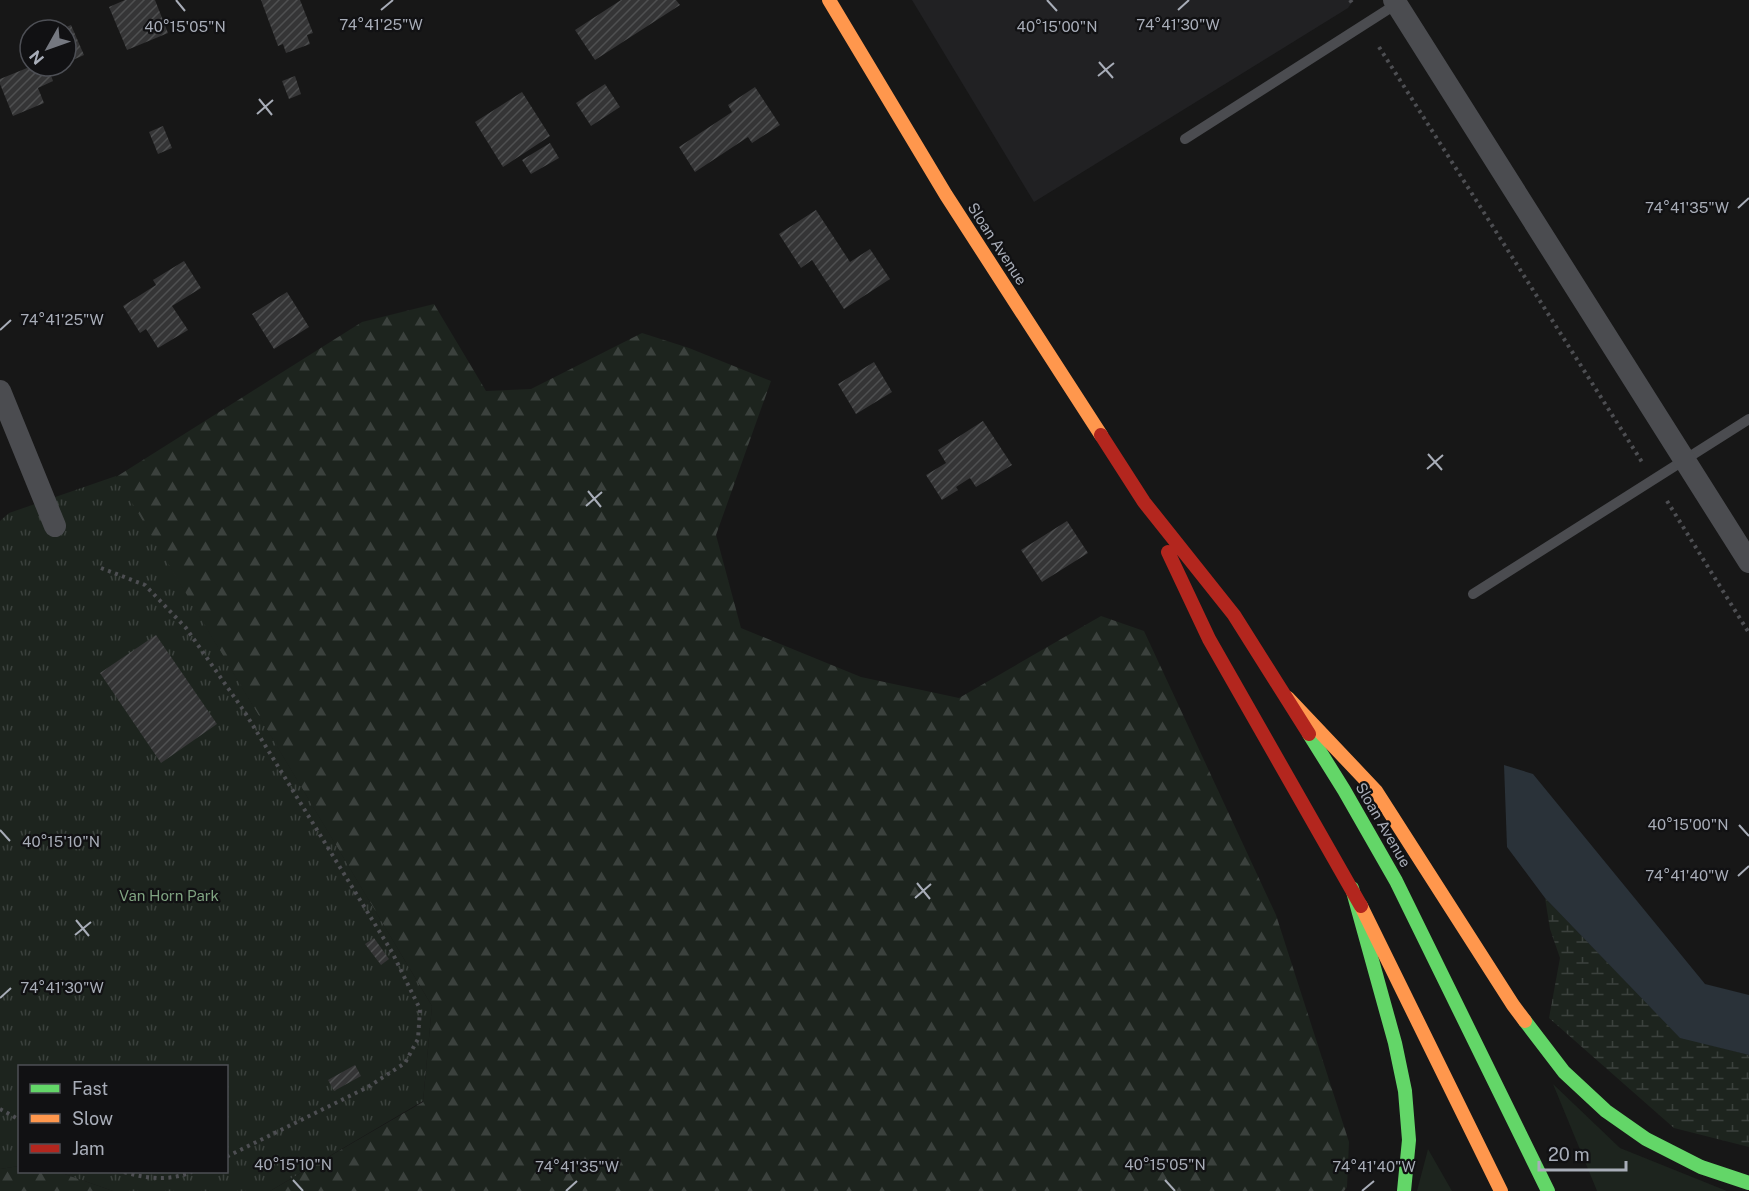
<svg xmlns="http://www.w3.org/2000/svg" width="1749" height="1191" viewBox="0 0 1749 1191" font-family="'Public Sans',sans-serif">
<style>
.built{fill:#212123}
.green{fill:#1d241e}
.forest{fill:url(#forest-firs)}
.wetland{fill:url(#wetland-marsh)}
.park{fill:url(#park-tufts)}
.water{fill:#2a3239}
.building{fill:url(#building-hatch)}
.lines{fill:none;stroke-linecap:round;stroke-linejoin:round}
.path{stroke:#4d4e52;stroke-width:4;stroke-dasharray:3 4.5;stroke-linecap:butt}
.lane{stroke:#4b4c50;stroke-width:10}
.street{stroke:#4b4c50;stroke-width:22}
.fast{stroke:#63d668;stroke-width:14}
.slow{stroke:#ff974d;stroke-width:14}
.jam{stroke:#b3261e;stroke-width:14}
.ticks{fill:none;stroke:#a8adb8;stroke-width:2}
.labels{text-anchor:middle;stroke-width:4.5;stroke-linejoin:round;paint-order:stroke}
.street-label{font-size:15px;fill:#a8adb8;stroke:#111113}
.park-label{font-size:15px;fill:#7fa381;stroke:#111113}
.ticks-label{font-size:15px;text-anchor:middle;fill:#a8adb8;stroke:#111113;stroke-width:4.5;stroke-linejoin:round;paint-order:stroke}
</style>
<defs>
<pattern id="forest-firs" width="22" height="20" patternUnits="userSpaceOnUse" patternTransform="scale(1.5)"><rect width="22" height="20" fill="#1d241e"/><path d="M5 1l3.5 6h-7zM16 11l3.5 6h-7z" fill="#3b413d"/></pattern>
<pattern id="wetland-marsh" width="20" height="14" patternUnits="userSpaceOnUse" patternTransform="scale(1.5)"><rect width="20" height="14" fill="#1d241e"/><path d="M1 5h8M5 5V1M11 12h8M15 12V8" fill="none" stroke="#3b413d"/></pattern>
<pattern id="park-tufts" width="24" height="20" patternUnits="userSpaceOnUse" patternTransform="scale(1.5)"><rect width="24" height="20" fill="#1d241e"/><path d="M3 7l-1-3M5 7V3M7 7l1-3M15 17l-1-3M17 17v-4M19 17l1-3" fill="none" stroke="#3b413d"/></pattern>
<pattern id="building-hatch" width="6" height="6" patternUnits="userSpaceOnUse" patternTransform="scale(1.5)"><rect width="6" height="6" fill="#353536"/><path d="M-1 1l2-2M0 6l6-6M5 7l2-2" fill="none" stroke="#4f5051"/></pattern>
</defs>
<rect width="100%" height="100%" fill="#171717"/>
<path class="built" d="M 912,0 L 1354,0 L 1348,8 L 1034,202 Z"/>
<path class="green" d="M 1553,1084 L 1620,1148 L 1727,1191 L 1597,1191 Z
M 1428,1149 L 1452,1191 L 1417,1191 Z"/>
<path class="forest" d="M 434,304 L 486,391 L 531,389 L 642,333 L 689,348 L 771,381 L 716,535 L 741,628 L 861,677 L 959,698 L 1101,616 L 1144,631 L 1276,915 L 1349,1142 L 1347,1187 L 1344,1191 L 270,1191 L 423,1102 L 432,1006 L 116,477 L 362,322 Z
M 19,1166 L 20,1172 L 59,1172 L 113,1191 L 0,1191 L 0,1169 Z"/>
<path class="wetland" d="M 1545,898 L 1680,1037 L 1749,1055 L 1749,1147 L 1674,1128 L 1549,1018 L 1560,958 L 1550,929 Z"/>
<path class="park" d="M 116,476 L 432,1006 L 423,1101 L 270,1191 L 113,1191 L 59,1172 L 226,1172 L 226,1066 L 20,1066 L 19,1166 L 0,1169 L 0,521 L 9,513 Z"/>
<path class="water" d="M 1504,765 L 1533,774 L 1705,984 L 1749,995 L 1749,1055 L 1680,1038 L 1545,898 L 1507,847 Z"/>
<path class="building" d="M 125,0 L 155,0 L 168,33 L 127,50 L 109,7 Z
M 261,0 L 300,0 L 313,33 L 307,35 L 310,44 L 286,53 L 283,44 L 278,46 Z
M 621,0 L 676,0 L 680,5 L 595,60 L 575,30 Z
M 71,25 L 84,55 L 66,63 L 66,30 L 59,30 Z
M 32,66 L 58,66 L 49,70 L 53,81 L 38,88 L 44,103 L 13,116 L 0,84 L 0,79 Z
M 295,76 L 301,94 L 289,99 L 282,81 Z
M 605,84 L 620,107 L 591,126 L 576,103 Z
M 755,87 L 780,125 L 752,143 L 748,137 L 695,172 L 679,147 L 732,112 L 728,105 Z
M 522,92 L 550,136 L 503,167 L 475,122 Z
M 163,126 L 172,148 L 158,154 L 149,132 Z
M 550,143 L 559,158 L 531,174 L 522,160 Z
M 816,210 L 850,262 L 870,249 L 890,279 L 844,309 L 812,260 L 801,268 L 779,234 Z
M 184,261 L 201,288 L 172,306 L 188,330 L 158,348 L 146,329 L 140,333 L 123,306 L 156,285 L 153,280 Z
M 287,292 L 309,327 L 274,349 L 252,314 Z
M 874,362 L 892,392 L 856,414 L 838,384 Z
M 983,421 L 1012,465 L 976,487 L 970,478 L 956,487 L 958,490 L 942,500 L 926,475 L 946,463 L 938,450 Z
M 1067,521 L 1088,553 L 1042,582 L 1021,550 Z
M 156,635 L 217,724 L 161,763 L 100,673 Z
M 374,938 L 389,959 L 381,965 L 365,944 Z
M 355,1065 L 361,1076 L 334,1091 L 328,1080 Z"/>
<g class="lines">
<path class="path" d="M 1350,0 L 1352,3
M 1379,47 L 1642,462
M 1667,501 L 1749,633
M 101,568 L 145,585 L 186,628 L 244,711 L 392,952 L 420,1009 L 418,1039 L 405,1063 L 368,1087 L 226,1157
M 0,1109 L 20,1120
M 124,1172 C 148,1179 169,1181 192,1172"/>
<path class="lane" d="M 1185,139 L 1398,3
M 1473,594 L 1749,419"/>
<path class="street" d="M 1394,0 L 1749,562
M 0,391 L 55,526"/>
<path class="fast" d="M 1309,734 L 1344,790 L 1396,881 L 1548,1191
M 1352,888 L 1395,1043 L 1405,1091 L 1409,1140 L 1404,1191
M 1525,1021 L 1564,1072 L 1606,1111 L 1646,1139 L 1701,1167 L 1749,1183"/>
<path class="slow" d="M 829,0 L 946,195 L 1101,435
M 1288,698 L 1376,791 L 1513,1005 L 1525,1021
M 1361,906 L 1501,1191"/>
<path class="jam" d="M 1101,435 L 1144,502 L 1234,615 L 1309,734
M 1168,552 L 1209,639 L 1361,906"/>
</g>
<path class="ticks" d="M 176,0 L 185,11M 1047,0 L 1057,11M 381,10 L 393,0M 1178,10 L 1189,0M 1099,62 L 1113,78M 1098,76 L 1114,63M 259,99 L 272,115M 257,114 L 273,100M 1738,208 L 1749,198M 0,330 L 11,320M 1428,454 L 1442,470M 1427,469 L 1443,455M 588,491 L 601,507M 586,506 L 602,492M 1739,825 L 1749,836M 0,830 L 10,841M 1738,876 L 1749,866M 917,883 L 930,899M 915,898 L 931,884M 76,920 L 89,936M 75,935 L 91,922M 0,998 L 11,988M 293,1180 L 303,1191M 1165,1180 L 1175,1191M 566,1191 L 577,1181M 1362,1191 L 1374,1181"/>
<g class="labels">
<g class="street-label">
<text transform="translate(997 244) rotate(57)" y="5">Sloan Avenue</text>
<text transform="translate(1383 825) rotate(60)" y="5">Sloan Avenue</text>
</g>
<g class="park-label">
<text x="169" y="901">Van Horn Park</text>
</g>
</g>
<g class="ticks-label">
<text x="381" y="30">74°41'25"W</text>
<text x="1178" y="30">74°41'30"W</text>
<text x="185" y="32">40°15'05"N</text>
<text x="1057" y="32">40°15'00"N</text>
<text x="1687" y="213">74°41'35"W</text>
<text x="62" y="325">74°41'25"W</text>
<text x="1688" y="830">40°15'00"N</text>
<text x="61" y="847">40°15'10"N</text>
<text x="1687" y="881">74°41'40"W</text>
<text x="62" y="993">74°41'30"W</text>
<text x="293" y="1170">40°15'10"N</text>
<text x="1165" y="1170">40°15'05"N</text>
<text x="577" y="1172">74°41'35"W</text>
<text x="1374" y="1172">74°41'40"W</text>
</g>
<rect x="18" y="1065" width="210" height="108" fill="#111113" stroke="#4d4f55" stroke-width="1.5"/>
<rect x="30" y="1084" width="30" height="9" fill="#63d668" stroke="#4d4f55" stroke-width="1.5"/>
<text x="72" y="1095" font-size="18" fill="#a8adb8">Fast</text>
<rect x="30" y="1114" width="30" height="9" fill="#ff974d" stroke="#4d4f55" stroke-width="1.5"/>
<text x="72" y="1125" font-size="18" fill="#a8adb8">Slow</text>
<rect x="30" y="1144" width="30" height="9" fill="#b3261e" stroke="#4d4f55" stroke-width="1.5"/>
<text x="72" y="1155" font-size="18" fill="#a8adb8">Jam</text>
<g transform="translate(48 48) rotate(230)"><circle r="28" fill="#111113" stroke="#4d4f55" stroke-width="1.5"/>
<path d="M0-4.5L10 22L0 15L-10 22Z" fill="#757880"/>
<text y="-9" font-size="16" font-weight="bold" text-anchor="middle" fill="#a8adb8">N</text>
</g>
<path d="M1539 1161v9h87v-9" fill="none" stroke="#a8adb8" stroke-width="3"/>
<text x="1548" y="1161" font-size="18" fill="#a8adb8" stroke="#111113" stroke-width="4.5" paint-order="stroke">20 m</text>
</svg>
